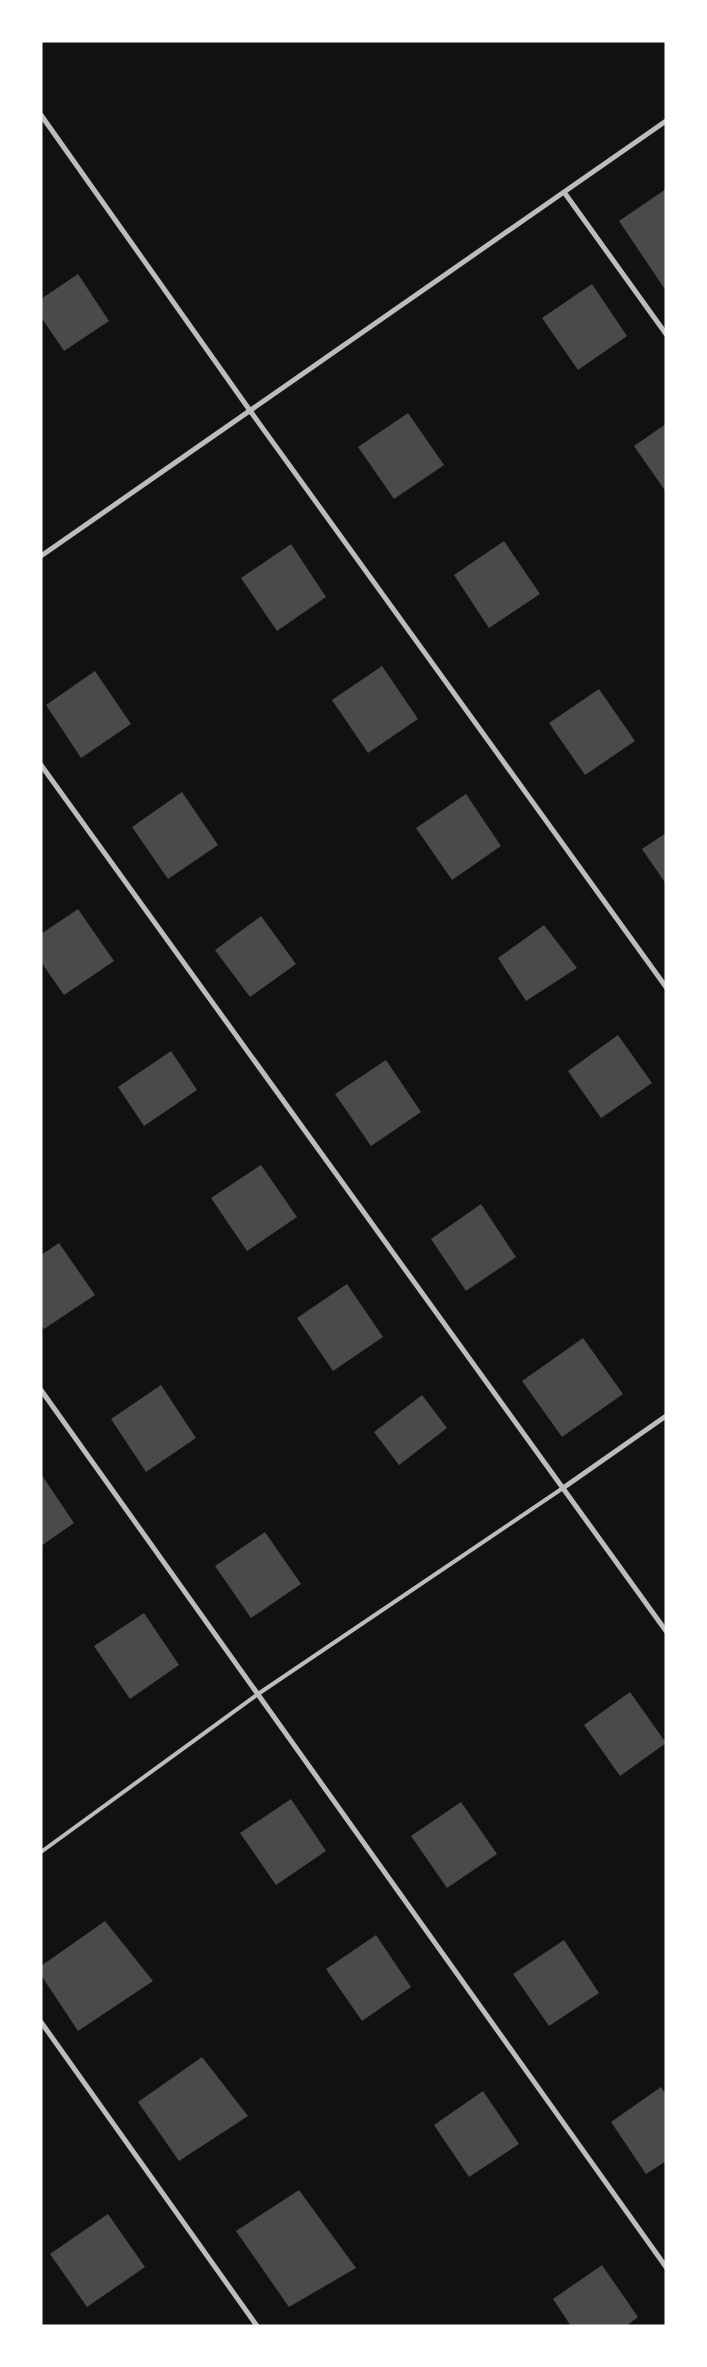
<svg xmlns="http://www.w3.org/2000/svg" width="707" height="2367" viewBox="0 0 707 2367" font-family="'Nunito Sans',sans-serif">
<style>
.building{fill:#4a4a4a}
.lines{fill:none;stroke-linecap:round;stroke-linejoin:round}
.service{stroke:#bcbcbc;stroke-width:4}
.minor{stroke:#bcbcbc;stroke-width:5}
</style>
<rect width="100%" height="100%" fill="#111"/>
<path class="building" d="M 666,189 L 666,291 L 619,221 Z
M 78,274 L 109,321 L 64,351 L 41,317 L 41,299 Z
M 592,284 L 627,336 L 578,370 L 542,318 Z
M 408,413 L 444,465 L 394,499 L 358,447 Z
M 666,424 L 666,492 L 634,446 Z
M 504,541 L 540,594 L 489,628 L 454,575 Z
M 291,544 L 326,597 L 277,631 L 241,578 Z
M 382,666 L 418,719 L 368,753 L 332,700 Z
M 95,671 L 131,724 L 81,758 L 46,705 Z
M 599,689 L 635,741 L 585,775 L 549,723 Z
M 182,792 L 218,845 L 168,879 L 132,827 Z
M 466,794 L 501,846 L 452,880 L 416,828 Z
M 666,833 L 666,884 L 642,849 Z
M 78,909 L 114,961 L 64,995 L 41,962 L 41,934 Z
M 261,916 L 296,964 L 250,997 L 215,950 Z
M 544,925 L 577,968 L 526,1001 L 498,958 Z
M 618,1035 L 652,1083 L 601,1118 L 568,1071 Z
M 171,1051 L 197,1090 L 144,1126 L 118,1087 Z
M 386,1060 L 421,1112 L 371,1146 L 335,1094 Z
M 261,1165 L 297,1217 L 247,1251 L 211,1198 Z
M 481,1204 L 516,1257 L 466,1291 L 431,1239 Z
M 59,1243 L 95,1295 L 44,1329 L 41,1325 L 41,1255 Z
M 347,1284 L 383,1337 L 333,1371 L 297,1318 Z
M 583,1338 L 623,1394 L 562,1437 L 522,1381 Z
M 161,1385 L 196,1438 L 146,1472 L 111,1419 Z
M 422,1395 L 447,1428 L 399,1465 L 374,1432 Z
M 41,1474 L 74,1523 L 41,1546 Z
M 265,1532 L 301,1584 L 251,1618 L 215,1566 Z
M 144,1613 L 179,1665 L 130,1699 L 94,1646 Z
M 630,1692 L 666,1743 L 620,1776 L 584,1725 Z
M 291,1799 L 326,1851 L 276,1885 L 240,1833 Z
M 461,1802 L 497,1854 L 447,1888 L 411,1836 Z
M 105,1921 L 153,1981 L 78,2031 L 41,1975 L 41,1966 Z
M 376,1935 L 411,1987 L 362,2021 L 326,1969 Z
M 564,1940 L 599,1993 L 549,2026 L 513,1974 Z
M 202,2057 L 248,2116 L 179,2161 L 138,2102 Z
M 661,2087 L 666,2095 L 666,2161 L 646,2174 L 611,2122 Z
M 483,2091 L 519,2144 L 469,2177 L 434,2125 Z
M 299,2190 L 356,2268 L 289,2307 L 236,2231 Z
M 108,2214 L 145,2267 L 87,2307 L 50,2254 Z
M 602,2265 L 638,2317 L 626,2326 L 571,2326 L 553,2299 Z"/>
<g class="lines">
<path class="service" d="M 41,1852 L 258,1694 L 563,1488"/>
<path class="minor" d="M 41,115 L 251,412 L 666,987
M 564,192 L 666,334
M 41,556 L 666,121
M 41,765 L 666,1631
M 41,1390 L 666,2267
M 563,1488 L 666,1416
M 41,2022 L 257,2326"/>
</g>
<rect width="707" height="2367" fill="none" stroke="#ffffff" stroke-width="85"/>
</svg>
